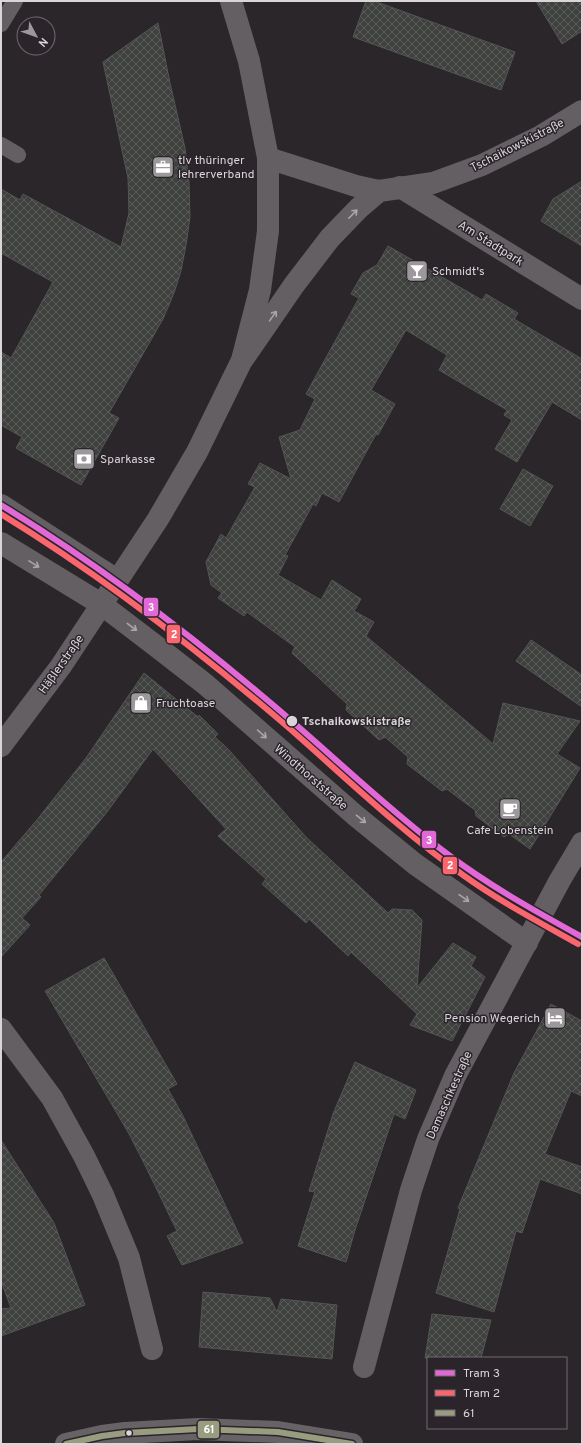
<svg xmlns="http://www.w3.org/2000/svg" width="583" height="1445" viewBox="0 0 583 1445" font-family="Overpass,sans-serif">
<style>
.building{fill:url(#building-cross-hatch);stroke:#565556}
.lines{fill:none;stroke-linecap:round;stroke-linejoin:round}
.service{stroke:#635f63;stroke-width:16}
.minor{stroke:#635f63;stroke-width:22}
.tertiary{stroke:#635f63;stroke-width:22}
.secondary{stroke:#666266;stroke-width:22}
.bus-1-casing{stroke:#2b252b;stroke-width:9}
.bus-1{stroke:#989d7f;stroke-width:6}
.tram-1-casing{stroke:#2b252b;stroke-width:9}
.tram-2-casing{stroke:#2b252b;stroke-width:9}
.tram-1{stroke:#e168d6;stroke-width:6}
.tram-2{stroke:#f9666d;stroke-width:6}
.oneway{stroke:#aaa6aa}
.stop-dot{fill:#d9d5d9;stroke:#2b252b;stroke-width:1.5}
.labels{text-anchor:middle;stroke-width:3;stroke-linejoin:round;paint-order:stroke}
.street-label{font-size:12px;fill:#d9d5d9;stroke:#2b252b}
.poi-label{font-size:12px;fill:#d9d5d9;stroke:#2b252b;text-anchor:start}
.stop-label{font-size:12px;font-weight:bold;fill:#d9d5d9;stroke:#2b252b;text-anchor:start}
.line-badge{stroke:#2b252b;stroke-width:1.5}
.badge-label{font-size:11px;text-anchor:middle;font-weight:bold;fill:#fff}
</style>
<defs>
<pattern id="building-cross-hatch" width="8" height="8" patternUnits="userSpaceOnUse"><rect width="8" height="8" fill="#3e413d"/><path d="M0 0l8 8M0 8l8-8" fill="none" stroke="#595c58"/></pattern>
</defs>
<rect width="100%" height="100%" fill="#2a262a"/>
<path class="building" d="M 366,1 L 374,1 L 515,52 L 501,90 L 353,37 Z
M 536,1 L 582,1 L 582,31 L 562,44 Z
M 158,23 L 170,83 L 185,148 L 189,183 L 190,217 L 186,245 L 181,271 L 174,293 L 163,319 L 109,413 L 119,418 L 81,485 L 16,448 L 22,437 L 1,425 L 1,352 L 11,358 L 53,282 L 1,253 L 1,189 L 20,200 L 23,194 L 121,247 L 129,213 L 128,178 L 103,62 Z
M 582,181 L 582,246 L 541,221 L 553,199 Z
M 388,246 L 482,300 L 486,294 L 518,313 L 514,319 L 582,359 L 582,420 L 552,402 L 517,462 L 495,449 L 512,420 L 504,415 L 507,410 L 439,370 L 447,355 L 406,330 L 371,390 L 395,404 L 378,435 L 376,434 L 339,502 L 322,493 L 316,506 L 313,504 L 285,555 L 288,556 L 278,575 L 321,600 L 332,580 L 361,599 L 354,611 L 374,622 L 366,636 L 493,744 L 503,703 L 580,721 L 557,754 L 580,768 L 530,849 L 509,834 L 504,837 L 476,816 L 475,810 L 460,799 L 447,789 L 442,791 L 407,764 L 408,757 L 385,737 L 379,740 L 346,710 L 347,704 L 292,653 L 295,647 L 247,612 L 244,616 L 218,598 L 222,593 L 211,585 L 206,562 L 221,534 L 226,538 L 255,487 L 248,484 L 260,463 L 291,479 L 279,437 L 300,430 L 315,399 L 306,394 L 359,298 L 351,294 L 363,273 L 377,265 Z
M 523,469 L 553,486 L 530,526 L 500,509 Z
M 531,640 L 582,675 L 582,707 L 516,661 Z
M 144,673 L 198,717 L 199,715 L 218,734 L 215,737 L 228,749 L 306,837 L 388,913 L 392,909 L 412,910 L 422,920 L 417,988 L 453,943 L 476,957 L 471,966 L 485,977 L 452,1041 L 410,1025 L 417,1014 L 351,952 L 348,956 L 309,919 L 306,923 L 262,884 L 266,879 L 218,836 L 226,829 L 153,749 L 107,812 L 39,895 L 41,897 L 22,918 L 30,925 L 1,957 L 1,862 L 36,821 L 86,758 Z
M 104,958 L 177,1084 L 168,1089 L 183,1116 L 243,1243 L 182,1265 L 167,1236 L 177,1231 L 143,1161 L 128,1132 L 45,991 Z
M 551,1004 L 582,1021 L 582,1096 L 571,1091 L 545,1154 L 582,1167 L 582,1194 L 540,1179 L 522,1233 L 516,1231 L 494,1312 L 436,1293 L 460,1209 L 458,1208 L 514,1073 Z
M 355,1062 L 416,1090 L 405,1119 L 394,1114 L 355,1230 L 346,1262 L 298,1246 L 315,1192 L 309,1191 L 333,1114 Z
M 1,1140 L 54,1223 L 85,1305 L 1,1336 L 1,1309 L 11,1308 L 1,1281 Z
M 203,1292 L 270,1298 L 277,1312 L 281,1299 L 337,1305 L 332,1359 L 199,1347 Z
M 432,1314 L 491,1320 L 481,1358 L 425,1358 Z"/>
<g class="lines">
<path class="service" d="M 1,24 L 15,1
M 1,145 L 18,155"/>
<path class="minor" d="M 268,158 L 356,186 L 379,191 L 433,183 L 482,165 L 541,136 L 582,111
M 400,187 L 582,299
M 243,359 L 294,285 L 330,238 L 359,208 L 379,191
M 1,505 L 117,580
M 1,543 L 101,604 L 156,646 L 205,684 L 356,816 L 415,864 L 527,943
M 1,1029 L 52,1098 L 84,1156 L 103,1195 L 129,1258 L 152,1349
M 364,1367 L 411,1190 L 428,1139 L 455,1076 L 560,880 L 582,843"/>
<path class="tertiary" d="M 1,746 L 61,666 L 158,519 L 197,452 L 242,360 L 260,290 L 268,231 L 268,158 L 249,61 L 231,1"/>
<path class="secondary" d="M 66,1444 L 102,1436 L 125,1433 L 198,1429 L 278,1432 L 352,1444"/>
<g class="bus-1-casing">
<path id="bus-1" d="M 66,1444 L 102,1436 L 125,1433 L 198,1429 L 278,1432 L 352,1444"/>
</g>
<use href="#bus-1" class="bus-1"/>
<g class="tram-1-casing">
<path id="tram-1" d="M 1,505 C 93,561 178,625 260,694 C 323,746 381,804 446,853 C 488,885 535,911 582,937"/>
</g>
<g class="tram-2-casing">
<path id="tram-2" d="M 1,514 C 104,577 198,650 289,728 C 346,778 401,831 463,875 C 499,901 539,922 578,944"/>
</g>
<use href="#tram-1" class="tram-1"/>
<use href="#tram-2" class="tram-2"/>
</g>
<defs><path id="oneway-shaft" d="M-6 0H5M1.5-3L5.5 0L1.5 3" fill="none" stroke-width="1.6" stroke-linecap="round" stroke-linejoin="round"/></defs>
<g class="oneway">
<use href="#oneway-shaft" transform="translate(353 214) rotate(-45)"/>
<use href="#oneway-shaft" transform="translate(273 316) rotate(-55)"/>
<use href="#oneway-shaft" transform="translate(34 564) rotate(32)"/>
<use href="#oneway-shaft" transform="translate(132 627) rotate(37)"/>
<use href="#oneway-shaft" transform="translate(262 734) rotate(42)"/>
<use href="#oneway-shaft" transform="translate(361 819) rotate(39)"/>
<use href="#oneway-shaft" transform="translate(464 898) rotate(35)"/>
</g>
<defs>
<g id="office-square" transform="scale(1.15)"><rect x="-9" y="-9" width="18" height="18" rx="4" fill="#9c989c" stroke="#2b252b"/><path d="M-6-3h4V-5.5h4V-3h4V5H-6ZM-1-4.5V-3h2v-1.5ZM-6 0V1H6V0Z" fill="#fff"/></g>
<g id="bar-square" transform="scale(1.15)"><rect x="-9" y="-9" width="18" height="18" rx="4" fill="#9c989c" stroke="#2b252b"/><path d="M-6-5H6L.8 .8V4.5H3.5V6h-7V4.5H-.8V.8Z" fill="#fff"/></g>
<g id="bank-square" transform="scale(1.15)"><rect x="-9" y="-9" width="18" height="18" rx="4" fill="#9c989c" stroke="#2b252b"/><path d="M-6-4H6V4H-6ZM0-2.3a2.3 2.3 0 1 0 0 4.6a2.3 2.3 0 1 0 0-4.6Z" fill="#fff"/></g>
<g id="shop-square" transform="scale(1.15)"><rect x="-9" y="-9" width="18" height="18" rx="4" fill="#9c989c" stroke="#2b252b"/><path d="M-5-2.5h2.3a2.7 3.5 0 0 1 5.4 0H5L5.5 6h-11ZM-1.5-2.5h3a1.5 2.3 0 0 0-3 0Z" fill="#fff"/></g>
<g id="cafe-square" transform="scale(1.15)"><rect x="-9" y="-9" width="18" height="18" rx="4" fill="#9c989c" stroke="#2b252b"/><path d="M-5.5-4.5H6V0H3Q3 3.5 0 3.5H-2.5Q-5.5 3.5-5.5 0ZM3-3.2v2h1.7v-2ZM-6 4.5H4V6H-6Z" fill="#fff"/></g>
<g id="hotel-square" transform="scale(1.15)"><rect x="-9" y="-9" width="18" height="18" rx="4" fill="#9c989c" stroke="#2b252b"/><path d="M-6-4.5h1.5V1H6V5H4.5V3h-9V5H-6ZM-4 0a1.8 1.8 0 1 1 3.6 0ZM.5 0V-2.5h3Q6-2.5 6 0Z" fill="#fff"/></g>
</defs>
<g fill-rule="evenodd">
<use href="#office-square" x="163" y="167"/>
<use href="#bar-square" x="417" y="271"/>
<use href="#bank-square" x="84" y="459"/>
<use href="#shop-square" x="141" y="703"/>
<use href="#cafe-square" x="510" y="809"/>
<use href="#hotel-square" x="555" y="1018"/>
</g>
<g class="stop-dot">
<circle cx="292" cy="721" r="6"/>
<circle cx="129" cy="1433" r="3.5"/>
</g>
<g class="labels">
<g class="street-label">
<text transform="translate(517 145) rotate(-27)" y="4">Tschaikowskistraße</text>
<text transform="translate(491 243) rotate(32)" y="4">Am Stadtpark</text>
<text transform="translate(61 664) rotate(-55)" y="4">Häßlerstraße</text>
<text transform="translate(311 777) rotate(41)" y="4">Windthorststraße</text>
<text transform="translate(449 1095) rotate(-66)" y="4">Damaschkestraße</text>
</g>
<g class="poi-label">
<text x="178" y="164">tlv thüringer<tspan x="178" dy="14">lehrerverband</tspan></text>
<text x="432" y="275">Schmidt's</text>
<text x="100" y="463">Sparkasse</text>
<text x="156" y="707">Fruchtoase</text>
<text x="510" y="834" text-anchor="middle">Cafe Lobenstein</text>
<text x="540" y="1022" text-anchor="end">Pension Wegerich</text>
</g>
<g class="stop-label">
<text x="302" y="725">Tschaikowskistraße</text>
</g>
</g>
<g class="line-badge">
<rect x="143" y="597" width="16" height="20" rx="4" fill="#e168d6"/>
<rect x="166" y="624" width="15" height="20" rx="4" fill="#f9666d"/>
<rect x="421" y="830" width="16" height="19" rx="4" fill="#e168d6"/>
<rect x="442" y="856" width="16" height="19" rx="4" fill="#f9666d"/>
<rect x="197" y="1420" width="23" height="19" rx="4" fill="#989d7f"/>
</g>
<g class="badge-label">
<text x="151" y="611">3</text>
<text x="174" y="638">2</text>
<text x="429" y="844">3</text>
<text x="450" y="869">2</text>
<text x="209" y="1433">61</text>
</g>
<rect width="583" height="1445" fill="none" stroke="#d9d5d9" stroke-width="4"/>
<rect x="427" y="1357" width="140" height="72" fill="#2b252b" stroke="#716b71"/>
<rect x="435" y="1370" width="20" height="6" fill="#e168d6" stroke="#716b71"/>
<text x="463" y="1377" font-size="12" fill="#d9d5d9">Tram 3</text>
<rect x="435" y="1390" width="20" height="6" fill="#f9666d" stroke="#716b71"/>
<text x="463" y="1397" font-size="12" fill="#d9d5d9">Tram 2</text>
<rect x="435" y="1410" width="20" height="6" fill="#989d7f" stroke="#716b71"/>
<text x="463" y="1417" font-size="12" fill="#d9d5d9">61</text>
<g transform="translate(36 36) rotate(131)"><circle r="19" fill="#2b252b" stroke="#716b71"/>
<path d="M0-3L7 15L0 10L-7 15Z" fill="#9c989c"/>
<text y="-6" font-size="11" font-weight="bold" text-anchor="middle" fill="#d9d5d9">N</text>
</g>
</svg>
